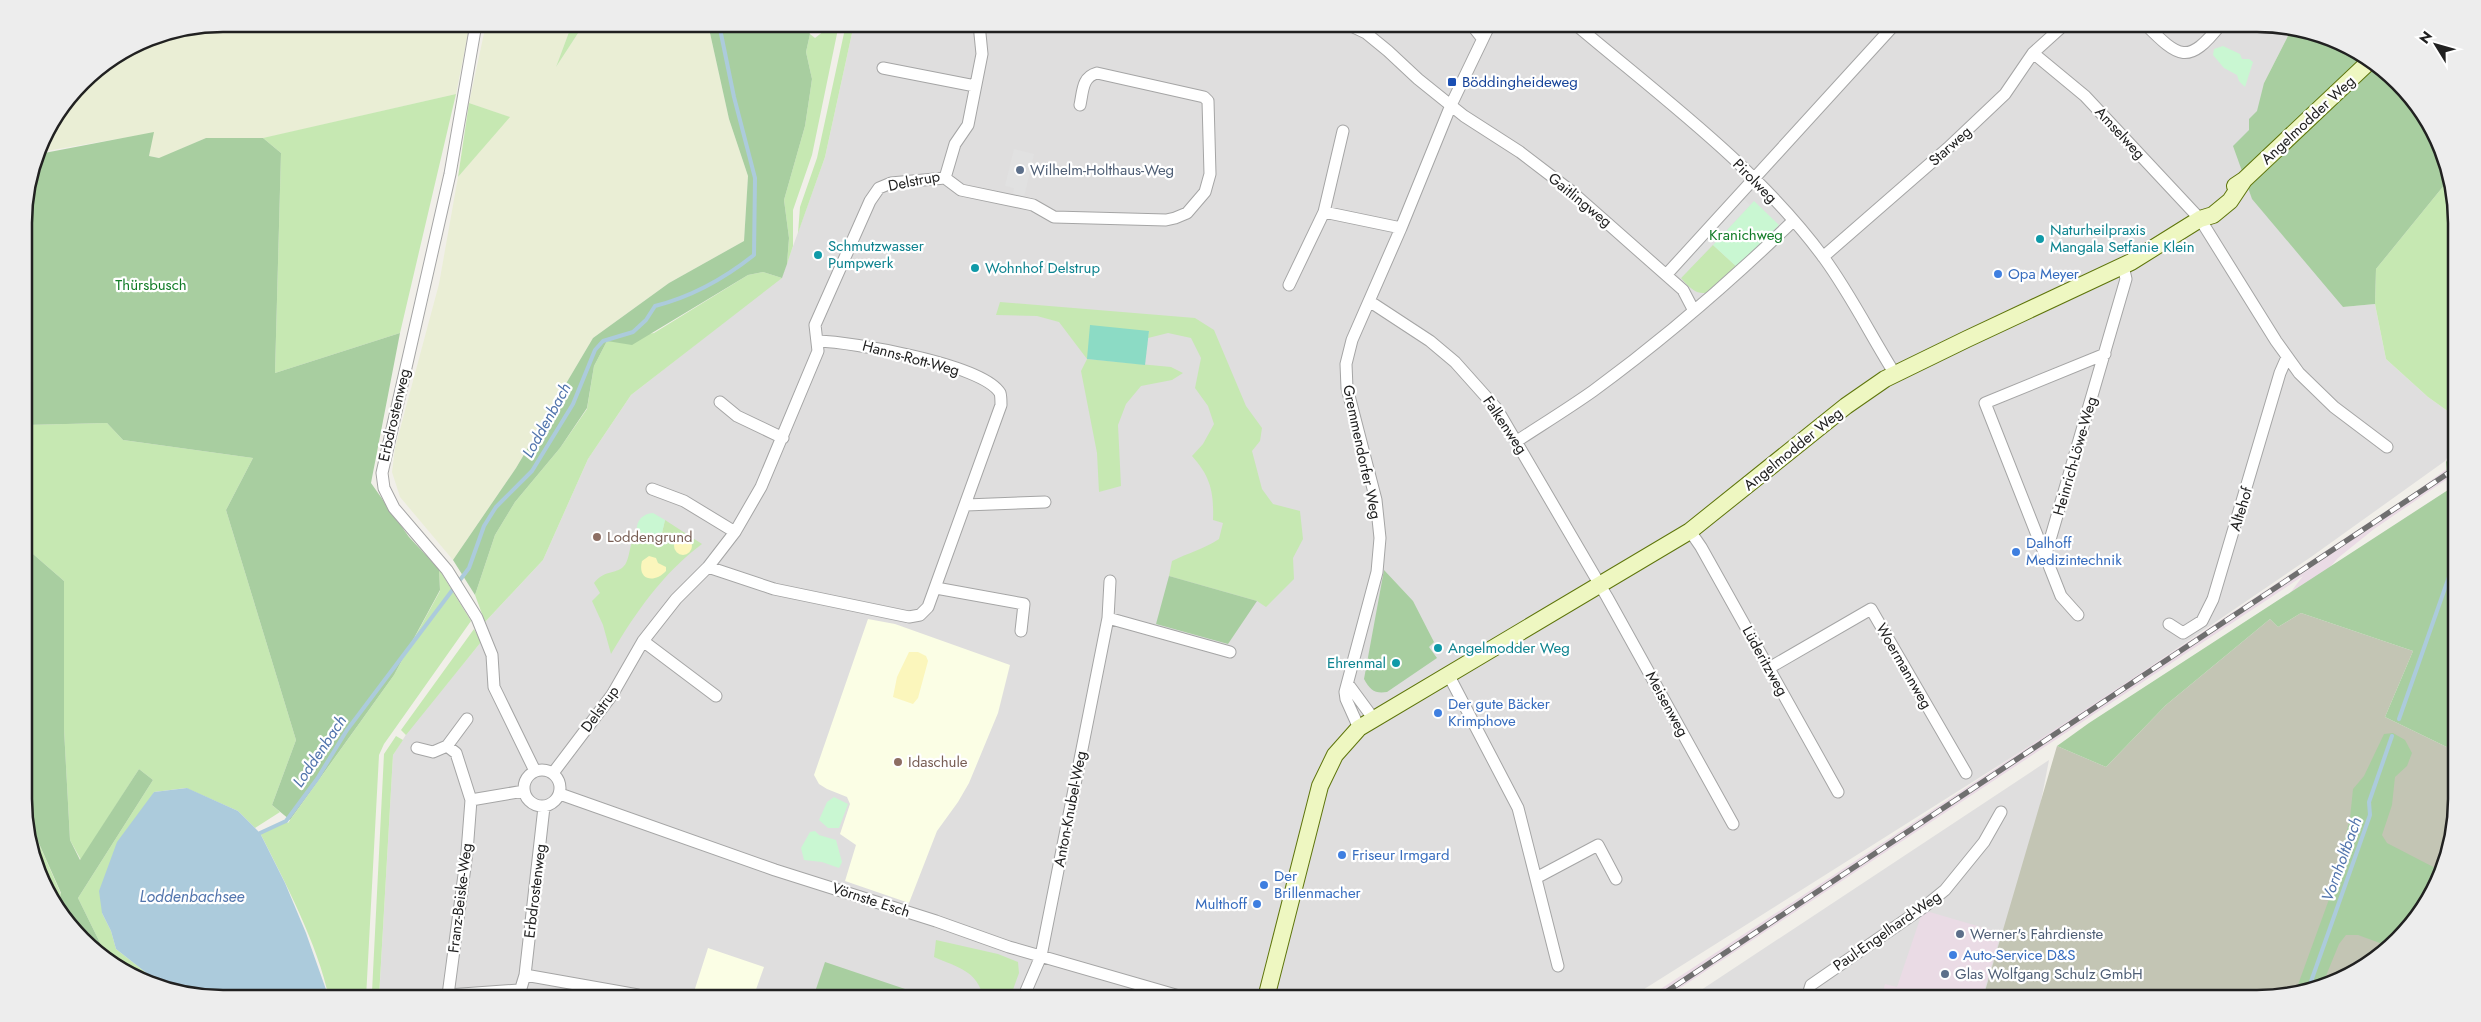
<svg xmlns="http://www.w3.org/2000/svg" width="2481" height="1022" viewBox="0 0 2481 1022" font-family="Jost,sans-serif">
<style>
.residential{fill:#dfdede}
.industrial{fill:#eadbe5}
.education{fill:#fbfee5}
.construction{fill:#c3c5b4}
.farmland{fill:#eaeed5}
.grass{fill:#c6e8b2}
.forest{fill:#a8cea0}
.sand{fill:#fbf6bc}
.park{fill:#c9f7d2}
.pitch{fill:#8cdbc5}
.parking{fill:#e1e1e1}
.water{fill:#accbdc}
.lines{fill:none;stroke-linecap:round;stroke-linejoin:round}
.stream{stroke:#accbdc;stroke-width:4}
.street-casing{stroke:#a5a5a5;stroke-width:13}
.secondary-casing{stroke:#5e750b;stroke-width:18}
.street{stroke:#fff;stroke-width:11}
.secondary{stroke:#eef7c1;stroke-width:16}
.rail-casing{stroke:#6f6f6f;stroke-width:5.5}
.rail{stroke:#fff;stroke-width:4;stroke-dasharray:11;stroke-linecap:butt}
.transit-dot{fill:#1a4fb4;stroke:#fff;stroke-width:2}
.service-dot{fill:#5c6f8a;stroke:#fff;stroke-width:2}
.culture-dot{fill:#0f9aa8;stroke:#fff;stroke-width:2}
.shop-dot{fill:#3f7fe0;stroke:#fff;stroke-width:2}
.education-dot{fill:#8d6e63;stroke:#fff;stroke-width:2}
.labels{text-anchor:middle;stroke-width:4.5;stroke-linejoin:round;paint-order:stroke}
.transit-label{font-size:15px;fill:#164399;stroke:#fff;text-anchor:start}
.street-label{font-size:15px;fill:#212121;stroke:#fff}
.service-label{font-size:15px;fill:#4e5e75;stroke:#fff;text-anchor:start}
.culture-label{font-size:15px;fill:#0d838f;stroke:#fff;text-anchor:start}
.park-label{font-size:15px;fill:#127c27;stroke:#fff}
.shop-label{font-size:15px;fill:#366cbe;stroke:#fff;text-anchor:start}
.education-label{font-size:15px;fill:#785e54;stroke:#fff;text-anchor:start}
.water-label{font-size:16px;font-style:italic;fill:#5275ad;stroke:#fff}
.rim{fill:none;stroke:#212121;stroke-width:2.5}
</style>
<rect width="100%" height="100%" fill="#f1efe9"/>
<path class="residential" d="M 854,24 L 2257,24 L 2291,30 L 2264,83 L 2343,307 L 2375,304 L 2386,359 L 2428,397 L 2456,417 L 2456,444 L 2445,461 L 2311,557 L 2085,711 L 1630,998 L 379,998 L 393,755 L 409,730 L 481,642 L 485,622 L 543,560 L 588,459 L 631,395 L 782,277 L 825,157 Z
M 2049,760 L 2003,998 L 1689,998 Z"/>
<path class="industrial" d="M 2456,462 L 2456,473 L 2374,529 L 2338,558 L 2278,627 L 2270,619 L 2303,576 L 1665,998 L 1647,998 L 2418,490 Z
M 1923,910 L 2001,933 L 1982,998 L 1881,998 L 1885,984 L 1897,987 Z"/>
<path class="education" d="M 868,619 L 895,624 L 1010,665 L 998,713 L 969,783 L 958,802 L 937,831 L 909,903 L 845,881 L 856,845 L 840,834 L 850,804 L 847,797 L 827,789 L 819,784 L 814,775 Z
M 708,948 L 764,967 L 753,998 L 692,998 Z"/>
<path class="construction" d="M 2301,613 L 2413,651 L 2385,717 L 2457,752 L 2457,798 L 2442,874 L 2416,920 L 2369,964 L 2322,988 L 2270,998 L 1983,998 L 2057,746 L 2106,767 L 2166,705 L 2270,619 L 2278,627 Z"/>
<path class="farmland" d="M 224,24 L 470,24 L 456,94 L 265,138 L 206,138 L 160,158 L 149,156 L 153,133 L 40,152 L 45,135 L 92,74 L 148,39 Z
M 486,24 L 572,24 L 556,67 L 584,24 L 708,24 L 729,119 L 748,176 L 744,241 L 669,283 L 593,338 L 516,468 L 453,560 L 400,497 L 392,472 L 395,448 L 439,284 L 458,177 L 509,117 L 469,103 Z"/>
<path class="grass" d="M 572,24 L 584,24 L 556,67 Z
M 825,24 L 839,24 L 812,155 L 793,210 L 793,246 L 787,264 L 789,238 L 784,200 L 805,126 L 810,93 L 812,79 L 806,52 L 810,34 L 815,38 L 824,31 Z
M 846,24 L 854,24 L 825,157 L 798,233 L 800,207 L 817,158 Z
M 456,94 L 400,333 L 275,373 L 281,153 L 263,138 Z
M 469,103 L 510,117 L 458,177 Z
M 2450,178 L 2456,198 L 2456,417 L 2428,397 L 2386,359 L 2375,304 L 2376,269 Z
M 1713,245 L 1738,268 C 1715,287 1705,308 1681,278 Z
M 763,272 L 782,278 L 631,395 L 588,459 L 543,560 L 485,622 L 475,595 L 495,535 L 515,502 L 560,448 L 587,409 L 594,366 L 607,341 L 654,333 L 748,275 Z
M 1000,302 L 1195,318 L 1214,330 L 1246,406 L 1262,428 L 1260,441 L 1252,451 L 1262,489 L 1273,504 L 1300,511 L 1303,539 L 1293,558 L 1294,579 L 1266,607 L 1257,601 L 1169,576 L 1172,561 C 1188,553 1204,549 1219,539 L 1223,523 L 1213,520 C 1214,493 1211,477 1192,456 L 1203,444 L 1214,424 L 1208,406 L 1195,388 L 1201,358 L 1191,338 L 1168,333 L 1148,338 L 1149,331 L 1087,359 L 1171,367 L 1183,373 L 1172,380 L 1141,386 L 1126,404 L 1118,425 L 1121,486 L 1099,492 L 1097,453 L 1081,371 L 1087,359 L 1059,322 L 1037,316 L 996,315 Z
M 107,423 L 123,440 L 253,458 L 226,510 L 296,740 L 272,805 L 280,812 L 255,828 L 238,811 L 186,788 L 154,792 L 102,913 L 111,931 L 116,949 L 163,986 L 148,983 L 107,957 L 78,898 L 153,780 L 139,769 L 81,860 L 70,840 L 64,729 L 64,581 L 25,547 L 25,425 Z
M 665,520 L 702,544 C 662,574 636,612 611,654 L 603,625 L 592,601 L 600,593 L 594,583 C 603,571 613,574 622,568 C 635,559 623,526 652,540 L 662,533 Z
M 439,569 L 471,621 L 384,744 L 379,755 L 366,998 L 329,998 C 318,945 285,882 260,833 L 286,821 L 288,823 L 394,675 L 440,591 Z
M 474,629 L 481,642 L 406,735 L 401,730 Z
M 396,736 L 403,740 L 393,755 L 379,997 L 373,996 L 372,992 L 384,754 Z
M 25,812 L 61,894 L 58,908 C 41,879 26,847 25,812 Z
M 936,940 L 998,954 L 1018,962 L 1019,973 L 1010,998 L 984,998 C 976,970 959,968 934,957 Z"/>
<path class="forest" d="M 708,24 L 805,24 L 810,34 L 806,52 L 812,79 L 810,93 L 805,126 L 784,200 L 789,238 L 787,264 L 782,278 L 763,272 L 748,275 L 632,345 L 607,341 L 594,366 L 587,408 L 560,448 L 515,502 L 495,535 L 475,595 L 453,560 L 516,468 L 593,338 L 669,283 L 744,241 L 748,176 L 729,119 Z
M 2291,30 L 2333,39 L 2379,65 L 2416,102 L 2442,148 L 2450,178 L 2376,269 L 2375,304 L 2343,307 L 2252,199 L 2233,146 L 2249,130 L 2249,119 L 2257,111 L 2264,83 Z
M 154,132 L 149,156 L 159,158 L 206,138 L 263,138 L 281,153 L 275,373 L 400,333 L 371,483 L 409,537 L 439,569 L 440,590 L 394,675 L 290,820 L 272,805 L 296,740 L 226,510 L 253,458 L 123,440 L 107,423 L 25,425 L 24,211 L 39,154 Z
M 2456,446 L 2457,752 L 2385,717 L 2413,651 L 2301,613 L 2278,627 L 2270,619 L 2166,705 L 2106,767 L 2057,746 L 2089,723 L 2448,490 L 2446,462 Z
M 25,547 L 64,581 L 64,729 L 70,840 L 80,860 L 139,769 L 153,780 L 78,898 L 107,957 L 119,967 L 102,957 L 65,920 L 58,908 L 61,893 L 25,812 Z
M 1384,570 L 1413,601 L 1434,642 L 1429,647 L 1437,658 L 1387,692 C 1375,694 1370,690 1364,679 Z
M 1169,576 L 1257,601 L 1228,644 L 1156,624 Z
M 2393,733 L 2405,740 L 2412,753 L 2407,766 L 2395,777 L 2392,805 L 2382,835 L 2387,843 L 2443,872 L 2442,874 L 2416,920 L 2388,946 L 2358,935 L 2346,935 L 2339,944 L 2321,988 L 2295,993 L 2332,891 L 2350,818 L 2353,789 L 2364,776 L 2384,734 Z
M 825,962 L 908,990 L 905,998 L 813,998 Z"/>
<path class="sand" d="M674 546a9 9 0 1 1 18 0a9 9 0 1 1-18 0Z
M 649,556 L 656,558 L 658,563 L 666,567 L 666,571 C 654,584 637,580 642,561 Z
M 909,652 L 918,652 L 926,656 L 928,661 L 918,698 L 913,704 L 893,697 L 897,677 Z"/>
<path class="park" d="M 2223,46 L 2240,54 L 2242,59 L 2249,59 L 2253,62 L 2245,87 L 2239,81 L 2237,75 L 2224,68 L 2213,55 L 2214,49 Z
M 1754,201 L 1779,225 L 1738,268 L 1713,245 Z
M 653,513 L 665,520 L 662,533 L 652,540 L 645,537 L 638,537 C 634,524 640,514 653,513 Z
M 834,797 L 848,804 L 839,828 L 828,828 L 819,820 L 827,802 Z
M 815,831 L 819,835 L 836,840 L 842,862 L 839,868 L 822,862 L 804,860 L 801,848 L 810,832 Z"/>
<path class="pitch" d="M 1090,325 L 1149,331 L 1145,365 L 1087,359 Z"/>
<path class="parking" d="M 1014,149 L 1034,154 L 1024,197 L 1013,195 L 1014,188 L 1005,186 Z
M 1744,199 L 1750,205 L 1681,278 L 1675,272 Z"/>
<path class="water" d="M 187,788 L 238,811 L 260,833 L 285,883 L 306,933 L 329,998 L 224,998 L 163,986 L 116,949 L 111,931 L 102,913 L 99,891 L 117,842 L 154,792 Z"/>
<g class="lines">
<path class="stream" d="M 2399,719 L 2457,554
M 260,833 L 286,821 L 317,779 L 347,730 L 469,568 L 484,526 L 496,507 L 532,471 L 573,404 L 595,350 L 603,341 L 633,332 L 646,320 L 655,306 C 691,297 725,278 754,255 L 755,178 L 734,97 L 719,24
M 2308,990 L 2370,815 L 2369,802 L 2392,736"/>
<g class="street-casing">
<path id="street" d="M 476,24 L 450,174 L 382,473 L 384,488 L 394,508 L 447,570 L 477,618 L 492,655 L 494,687 L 535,771
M 1347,24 L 1366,33 L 1388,51 L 1418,79 L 1464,116 L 1520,152 L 1571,191 L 1683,290 L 1694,311
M 1471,24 L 1482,38
M 1575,24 C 1660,96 1757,167 1824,258 C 1851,295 1871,336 1895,374
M 2145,24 C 2179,58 2188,66 2221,24
M 2033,53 L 2085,96 L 2200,219 L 2276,341 L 2299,373 L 2334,407 L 2387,447
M 883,68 L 975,86
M 945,178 L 961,190 L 1033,205 L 1054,217 L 1166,220 L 1175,218 L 1187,213 L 1205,192 L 1210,174 L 1208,101 L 1204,97 L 1097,73 C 1082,77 1083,91 1080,105
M 1324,212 L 1401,228
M 1823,257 L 1948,148 L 2005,94 L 2033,53 L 2065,24
M 1666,275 L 1895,24
M 1289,285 L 1324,212 L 1343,131
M 1369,301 L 1430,341 L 1455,362 L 1497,409 L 1607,597 L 1733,824
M 720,402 L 737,416 L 783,438
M 1517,441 C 1543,424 1569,408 1593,391 C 1664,339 1730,282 1793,221
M 652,489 L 684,501 L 735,532
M 966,505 L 1045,502
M 1690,531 L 1701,547 L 1838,792
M 2045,557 L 2126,279 L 2123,266
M 708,567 L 774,589 L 909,617 L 920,615 L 928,607 L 1001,405 C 1001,401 1001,396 1000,393 C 983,364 852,342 818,341
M 936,588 L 1024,604 L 1021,631
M 2078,615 L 2061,596 L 1985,403 L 2105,354
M 1108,618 L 1230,652
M 2169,624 L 2183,633 L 2202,621 L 2213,599 L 2280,373 L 2287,357
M 643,641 L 716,696
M 1769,668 L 1871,609 L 1966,773
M 1448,674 L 1518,808 L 1558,966
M 1348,684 L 1373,718
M 1359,728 L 1346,699 L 1345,692 L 1377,572 L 1380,538 L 1376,500 L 1347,388 L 1346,364 L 1352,340 L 1401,228 L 1451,105 L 1490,24
M 447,746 L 467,719
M 417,748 L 433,752 L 447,746 L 456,753 L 471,800
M524 788a18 18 0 1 1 36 0a18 18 0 1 1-36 0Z
M 553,773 L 612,695 L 643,641 L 676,599 L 708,567 L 735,532 L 761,487 L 818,351 L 815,325 L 870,201 L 879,188 L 891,183 L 945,178 L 955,144 L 968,125 L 982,54 L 979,24
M 560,794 L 775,870 L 936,921 L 1009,947 L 1186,998
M 1536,878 L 1598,845 L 1616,879
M 525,975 L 638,995
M 448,995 L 467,852 L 471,800 L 524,791
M 443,998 L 448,995 L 519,990
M 518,998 L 525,975 L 544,807
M 1023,998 L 1041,956 L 1108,618 L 1110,581
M 1807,998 L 1811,985 L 1924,907 L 1945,890 L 1984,842 L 2001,812"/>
</g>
<g class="secondary-casing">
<path id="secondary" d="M 2235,186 L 2244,180 L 2371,60
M 1266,998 L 1320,786 L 1335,755 L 1359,728 L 1690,531 L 1846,406 L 1885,379 L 1967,339 L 2131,262 L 2200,219 L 2213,215 L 2230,201 L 2244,180"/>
</g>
<use href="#street" class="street"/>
<use href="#secondary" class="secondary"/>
<g class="rail-casing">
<path id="rail" d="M 1657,998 L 2456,468"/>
</g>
<use href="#rail" class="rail"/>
</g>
<rect class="transit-dot" x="1447" y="77" width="10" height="10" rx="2.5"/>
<g class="service-dot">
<circle cx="1020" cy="170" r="5"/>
<circle cx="1960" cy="934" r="5"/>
<circle cx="1945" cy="974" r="5"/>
</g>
<g class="culture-dot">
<circle cx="2040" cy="239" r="5"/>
<circle cx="818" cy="255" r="5"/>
<circle cx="975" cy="268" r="5"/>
<circle cx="1438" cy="648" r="5"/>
<circle cx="1396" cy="663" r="5"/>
</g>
<g class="shop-dot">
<circle cx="1998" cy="274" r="5"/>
<circle cx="2016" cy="552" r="5"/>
<circle cx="1438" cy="713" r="5"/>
<circle cx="1342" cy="855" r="5"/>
<circle cx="1264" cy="885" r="5"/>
<circle cx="1257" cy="904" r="5"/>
<circle cx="1953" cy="955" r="5"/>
</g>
<g class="education-dot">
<circle cx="597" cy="537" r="5"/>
<circle cx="898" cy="762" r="5"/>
</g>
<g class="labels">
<g class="transit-label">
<text x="1462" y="87">Böddingheideweg</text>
</g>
<g class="street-label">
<text transform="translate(2308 120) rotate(-43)" y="5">Angelmodder Weg</text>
<text transform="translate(2120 133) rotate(47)" y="5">Amselweg</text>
<text transform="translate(1950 146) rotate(-42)" y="5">Starweg</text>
<text transform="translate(914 181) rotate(-11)" y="5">Delstrup</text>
<text transform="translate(1755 181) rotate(45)" y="5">Pirolweg</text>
<text transform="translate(1580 200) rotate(39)" y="5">Gaitlingweg</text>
<text transform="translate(911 358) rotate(15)" y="5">Hanns-Rott-Weg</text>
<text transform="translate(394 415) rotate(-77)" y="5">Erbdrostenweg</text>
<text transform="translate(1505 425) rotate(56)" y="5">Falkenweg</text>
<text transform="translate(1793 449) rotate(-39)" y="5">Angelmodder Weg</text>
<text transform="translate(1362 452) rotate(78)" y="5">Gremmendorfer Weg</text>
<text transform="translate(2075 456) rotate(-74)" y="5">Heinrich-Löwe-Weg</text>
<text transform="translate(2241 509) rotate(-73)" y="5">Altehof</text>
<text transform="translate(1765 661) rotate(61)" y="5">Lüderitzweg</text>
<text transform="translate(1904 666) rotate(60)" y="5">Woermannweg</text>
<text transform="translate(1667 704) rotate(61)" y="5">Meisenweg</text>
<text transform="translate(600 709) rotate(-54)" y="5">Delstrup</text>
<text transform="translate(1070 809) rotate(-79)" y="5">Anton-Knubel-Weg</text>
<text transform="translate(535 891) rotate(-83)" y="5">Erbdrostenweg</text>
<text transform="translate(460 898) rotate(-83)" y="5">Franz-Beiske-Weg</text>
<text transform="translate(871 900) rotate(18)" y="5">Vörnste Esch</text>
<text transform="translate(1887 931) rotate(-35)" y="5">Paul-Engelhard-Weg</text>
</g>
<g class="service-label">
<text x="1030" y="175">Wilhelm-Holthaus-Weg</text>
<text x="1970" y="939">Werner's Fahrdienste</text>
<text x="1955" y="979">Glas Wolfgang Schulz GmbH</text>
</g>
<g class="culture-label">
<text x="2050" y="235">Naturheilpraxis<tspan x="2050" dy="17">Mangala Setfanie Klein</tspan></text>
<text x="828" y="251">Schmutzwasser<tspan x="828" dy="17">Pumpwerk</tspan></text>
<text x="985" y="273">Wohnhof Delstrup</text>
<text x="1448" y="653">Angelmodder Weg</text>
<text x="1386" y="668" text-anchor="end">Ehrenmal</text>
</g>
<g class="park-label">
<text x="1746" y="240">Kranichweg</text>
<text x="151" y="290">Thürsbusch</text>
</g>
<g class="shop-label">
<text x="2008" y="279">Opa Meyer</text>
<text x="2026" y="548">Dalhoff<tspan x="2026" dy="17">Medizintechnik</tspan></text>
<text x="1448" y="709">Der gute Bäcker<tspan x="1448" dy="17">Krimphove</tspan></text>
<text x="1352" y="860">Friseur Irmgard</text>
<text x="1274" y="881">Der<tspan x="1274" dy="17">Brillenmacher</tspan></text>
<text x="1247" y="909" text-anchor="end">Multhoff</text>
<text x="1963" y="960">Auto-Service D&amp;S</text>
</g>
<g class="education-label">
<text x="607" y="542">Loddengrund</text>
<text x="908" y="767">Idaschule</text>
</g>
<g class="water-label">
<text transform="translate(546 420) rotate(-61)" y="6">Loddenbach</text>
<text transform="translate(319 751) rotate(-56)" y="6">Loddenbach</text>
<text transform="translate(2341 859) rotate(-70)" y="6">Vornholtbach</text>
<text x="192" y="902">Loddenbachsee</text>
</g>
</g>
<path d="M0 0H2481V1022H0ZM223 32H2257A191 191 0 0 1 2448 223V799A191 191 0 0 1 2257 990H223A191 191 0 0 1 32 799V223A191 191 0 0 1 223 32Z" fill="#ededed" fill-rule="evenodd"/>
<path class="rim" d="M223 32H2257A191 191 0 0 1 2448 223V799A191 191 0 0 1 2257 990H223A191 191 0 0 1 32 799V223A191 191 0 0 1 223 32Z"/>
<g transform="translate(2436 45) rotate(307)" stroke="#ffffff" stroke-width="4" paint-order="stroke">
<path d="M0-4L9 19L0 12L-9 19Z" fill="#212121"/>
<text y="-8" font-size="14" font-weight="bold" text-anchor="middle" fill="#212121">N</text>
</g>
</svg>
